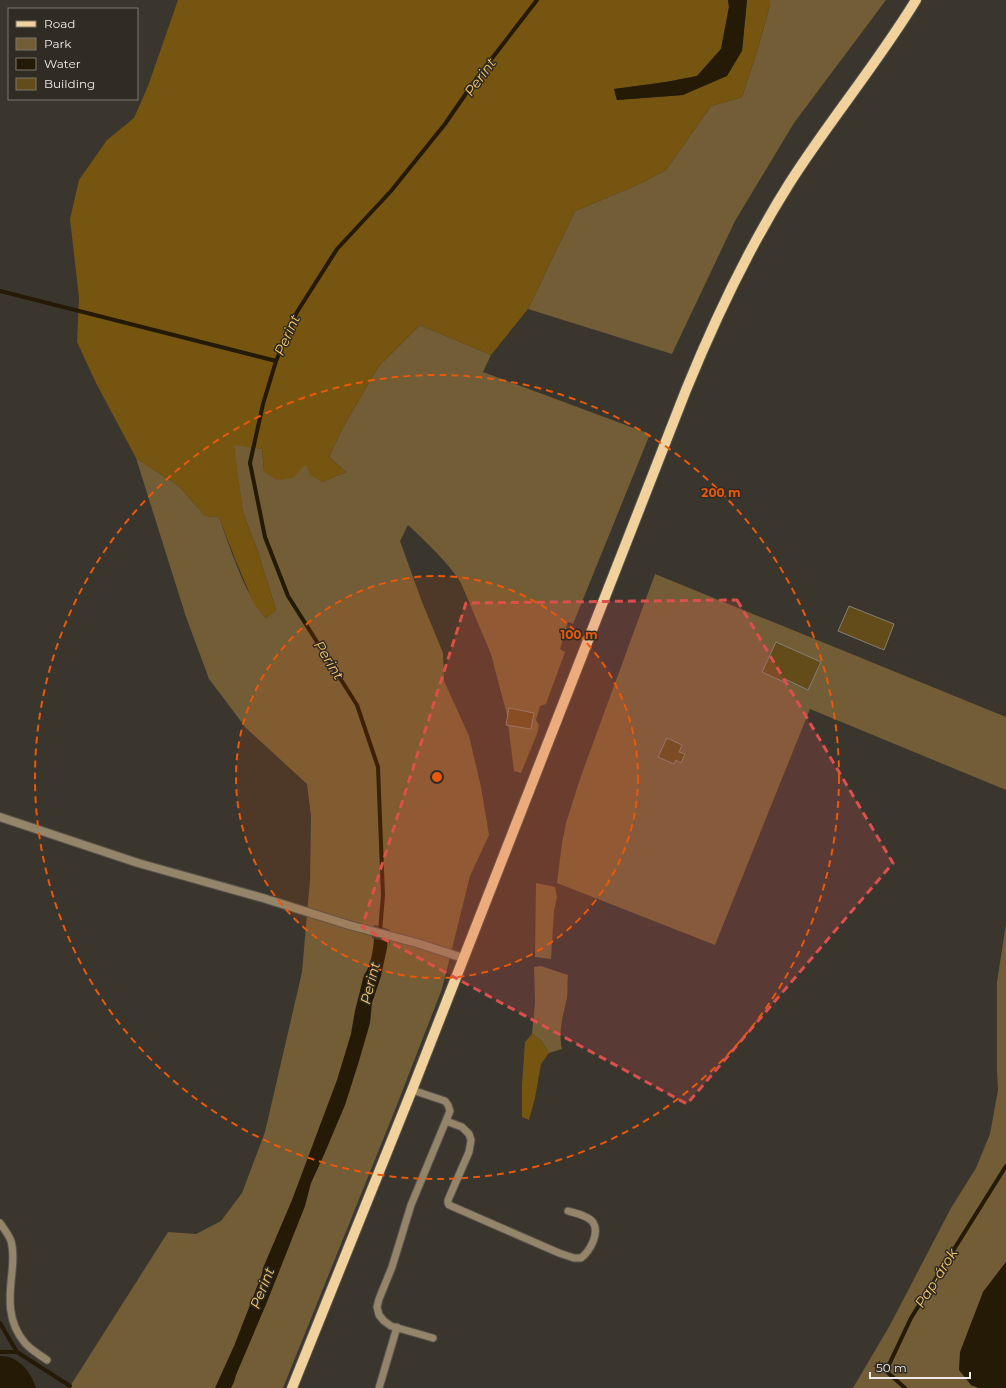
<svg xmlns="http://www.w3.org/2000/svg" width="1006" height="1388" viewBox="0 0 1006 1388" font-family="Montserrat,sans-serif">
<style>
.green{fill:#725d36}
.forest{fill:#765510}
.water{fill:#251a06}
.pier{fill:#3a352d}
.lines{fill:none;stroke-linecap:round;stroke-linejoin:round}
.stream{stroke:#251a06;stroke-width:4}
.building{fill:#644b1a;stroke:#847f76}
.service-casing{stroke:#57524b;stroke-width:9}
.minor-casing{stroke:#57524b;stroke-width:10}
.primary-casing{stroke:#57524b;stroke-width:12}
.service{stroke:#93846a;stroke-width:7}
.minor{stroke:#93846a;stroke-width:8}
.primary{stroke:#f1d19c;stroke-width:10}
.marked{fill:#db4f4e;fill-opacity:0.2;stroke:#db4f4e;stroke-width:3;stroke-dasharray:8 5;stroke-linejoin:round}
.ring{fill:none;stroke:#e8590c;stroke-width:2;stroke-dasharray:7 5}
.labels{text-anchor:middle;stroke-width:3;stroke-linejoin:round;paint-order:stroke}
.water-label{font-size:14px;font-style:italic;fill:#f8c66d;stroke:#302b23}
.centre{fill:#e8590c;stroke:#302b23;stroke-width:2}
.ring-label{font-size:12px;text-anchor:middle;font-weight:bold;fill:#e8590c;stroke:#302b23;stroke-width:3;stroke-linejoin:round;paint-order:stroke}
</style>
<rect width="100%" height="100%" fill="#3a352d"/>
<path class="green" d="M 770,0 L 886,0 L 794,123 L 735,221 L 672,354 L 528,309 L 575,211 L 635,186 L 666,170 L 711,106 L 742,97 L 758,48 L 770,5 Z
M 420,325 L 491,355 L 483,372 L 650,434 L 573,624 L 568,622 L 560,649 L 565,652 L 546,704 L 540,706 L 536,720 L 539,725 L 537,734 L 521,773 L 514,771 L 507,715 L 491,654 L 461,583 C 447,561 427,543 408,525 L 400,541 L 422,602 L 443,653 L 444,681 L 469,736 L 481,787 L 489,835 L 470,876 L 442,989 L 393,1115 L 283,1388 L 69,1388 L 168,1232 L 196,1234 L 221,1221 L 242,1193 L 265,1132 L 302,972 L 310,880 L 311,816 L 307,784 L 246,728 L 209,679 L 186,617 L 136,458 L 179,486 L 205,516 L 219,517 C 230,547 245,596 266,618 L 276,610 L 257,549 L 243,513 L 233,444 L 262,449 L 264,472 L 307,464 L 322,482 L 346,472 L 329,457 L 342,429 L 379,366 Z
M 655,574 L 1006,717 L 1006,790 L 810,709 L 715,945 L 557,883 L 562,843 L 566,823 L 581,776 Z
M 536,883 L 555,887 L 557,897 L 554,911 L 551,959 L 535,957 Z
M 1006,924 L 1006,1262 L 983,1292 L 971,1385 L 979,1388 L 853,1388 L 890,1325 L 951,1208 L 976,1168 L 990,1134 L 998,1090 L 997,1072 L 997,982 Z
M 541,966 L 568,975 C 567,983 568,991 567,998 C 563,1015 558,1032 562,1049 L 549,1053 L 541,1040 L 532,1034 L 535,1002 L 534,967 Z"/>
<path class="forest" d="M 178,0 L 728,0 L 729,7 L 721,49 L 697,76 L 666,82 L 614,89 L 617,100 L 683,95 L 742,51 L 747,0 L 770,0 L 770,5 L 758,48 L 742,97 L 711,106 L 666,170 L 635,186 L 575,211 L 528,309 L 491,355 L 420,325 L 379,366 L 342,429 L 329,457 L 346,472 L 322,482 L 310,475 L 306,464 L 293,478 L 277,480 L 264,472 L 262,449 L 234,445 L 243,513 L 257,549 L 276,610 L 266,618 L 254,604 L 236,561 L 219,517 L 205,516 L 179,486 L 136,458 L 96,383 L 77,342 L 79,298 L 70,219 L 79,180 L 107,140 L 134,118 L 148,86 Z
M 532,1034 L 541,1040 L 549,1053 L 541,1064 L 535,1098 L 529,1120 L 522,1117 L 522,1084 L 525,1042 Z"/>
<path class="water" d="M 728,0 L 747,0 L 742,51 L 727,76 L 683,95 L 617,100 L 614,89 L 666,82 L 697,76 L 721,49 L 729,7 Z
M 375,926 L 389,931 L 387,948 L 381,976 L 372,1003 L 370,1023 L 359,1061 L 345,1105 L 323,1157 L 311,1183 L 305,1206 L 267,1302 L 236,1375 L 234,1382 L 231,1388 L 215,1388 L 234,1346 L 262,1274 L 263,1268 L 292,1200 L 337,1080 L 351,1034 L 355,1011 L 364,975 C 373,964 374,940 375,926 Z
M 1006,1262 L 1006,1388 L 979,1388 L 971,1385 L 959,1370 L 960,1352 L 983,1292 Z
M 0,1356 C 19,1356 31,1372 36,1388 L 0,1388 Z"/>
<path class="pier" d="M 374,925 L 376,925 L 390,930 L 390,943 L 372,938 Z"/>
<g class="lines">
<path class="stream" d="M 0,291 L 276,361
M 380,932 L 383,895 L 378,767 L 357,705 L 288,596 L 265,537 L 250,463 L 263,404 L 276,361 L 297,312 L 337,249 L 391,191 L 445,124 L 476,79 L 537,0
M 0,1323 L 17,1352 L 70,1386
M 0,1352 L 17,1352
M 905,1388 L 886,1371 L 911,1318 L 1006,1166"/>
</g>
<path class="building" d="M 849,606 L 894,624 L 884,650 L 838,631 Z
M 776,642 L 821,662 L 808,690 L 785,679 L 784,682 L 762,672 Z
M 509,708 L 534,713 L 531,729 L 506,725 Z
M 667,738 L 682,745 L 679,752 L 685,754 L 681,763 L 676,760 L 674,764 L 658,757 Z"/>
<g class="lines">
<g class="service-casing">
<path id="service" d="M 412,1090 L 445,1101 L 448,1105 L 450,1111 L 411,1205 L 392,1267 L 379,1299 L 377,1307 L 379,1315 L 384,1321 L 391,1326 L 433,1338
M 446,1121 L 462,1127 L 469,1134 L 471,1140 L 469,1152 L 448,1200 L 448,1203 L 449,1205 L 559,1253 L 574,1258 L 581,1258 C 590,1251 601,1232 592,1221 C 586,1215 575,1213 568,1211
M 0,1223 C 4,1229 9,1235 11,1241 C 14,1252 13,1262 12,1272 C 9,1298 7,1322 25,1343 C 31,1350 40,1355 47,1360
M 379,1388 L 397,1327"/>
</g>
<g class="minor-casing">
<path id="minor" d="M 0,817 L 138,863 L 263,898 L 349,925 L 417,943 L 463,958"/>
</g>
<g class="primary-casing">
<path id="primary" d="M 292,1388 L 412,1090 L 686,390 C 715,319 748,249 789,184 C 829,121 877,64 916,0"/>
</g>
<use href="#service" class="service"/>
<use href="#minor" class="minor"/>
<use href="#primary" class="primary"/>
</g>
<path class="marked" d="M 737,600 L 893,863 L 687,1104 L 362,927 L 466,603 Z"/>
<circle cx="437" cy="777" r="201" fill="#e8590c" fill-opacity=".12"/>
<g class="ring">
<circle cx="437" cy="777" r="201"/>
<circle cx="437" cy="777" r="402"/>
</g>
<g class="labels">
<g class="water-label">
<text transform="translate(480 77) rotate(-54)" y="5">Perint</text>
<text transform="translate(287 335) rotate(-66)" y="5">Perint</text>
<text transform="translate(329 660) rotate(58)" y="5">Perint</text>
<text transform="translate(370 983) rotate(-76)" y="5">Perint</text>
<text transform="translate(936 1278) rotate(-58)" y="5">Pap-árok</text>
<text transform="translate(262 1288) rotate(-68)" y="5">Perint</text>
</g>
</g>
<circle cx="437" cy="777" r="6" class="centre"/>
<g class="ring-label">
<text x="721" y="497">200 m</text>
<text x="579" y="639">100 m</text>
</g>
<rect x="8" y="8" width="130" height="92" fill="#302b23" stroke="#7c7871"/>
<rect x="16" y="21" width="20" height="6" fill="#f1d19c" stroke="#7c7871"/>
<text x="44" y="28" font-size="12" fill="#eeebe6">Road</text>
<rect x="16" y="38" width="20" height="12" fill="#725d36" stroke="#7c7871"/>
<text x="44" y="48" font-size="12" fill="#eeebe6">Park</text>
<rect x="16" y="58" width="20" height="12" fill="#251a06" stroke="#7c7871"/>
<text x="44" y="68" font-size="12" fill="#eeebe6">Water</text>
<rect x="16" y="78" width="20" height="12" fill="#644b1a" stroke="#7c7871"/>
<text x="44" y="88" font-size="12" fill="#eeebe6">Building</text>
<path d="M870 1372v6h100v-6" fill="none" stroke="#eeebe6" stroke-width="2"/>
<text x="876" y="1372" font-size="12" fill="#eeebe6" stroke="#302b23" stroke-width="3" paint-order="stroke">50 m</text>
</svg>
